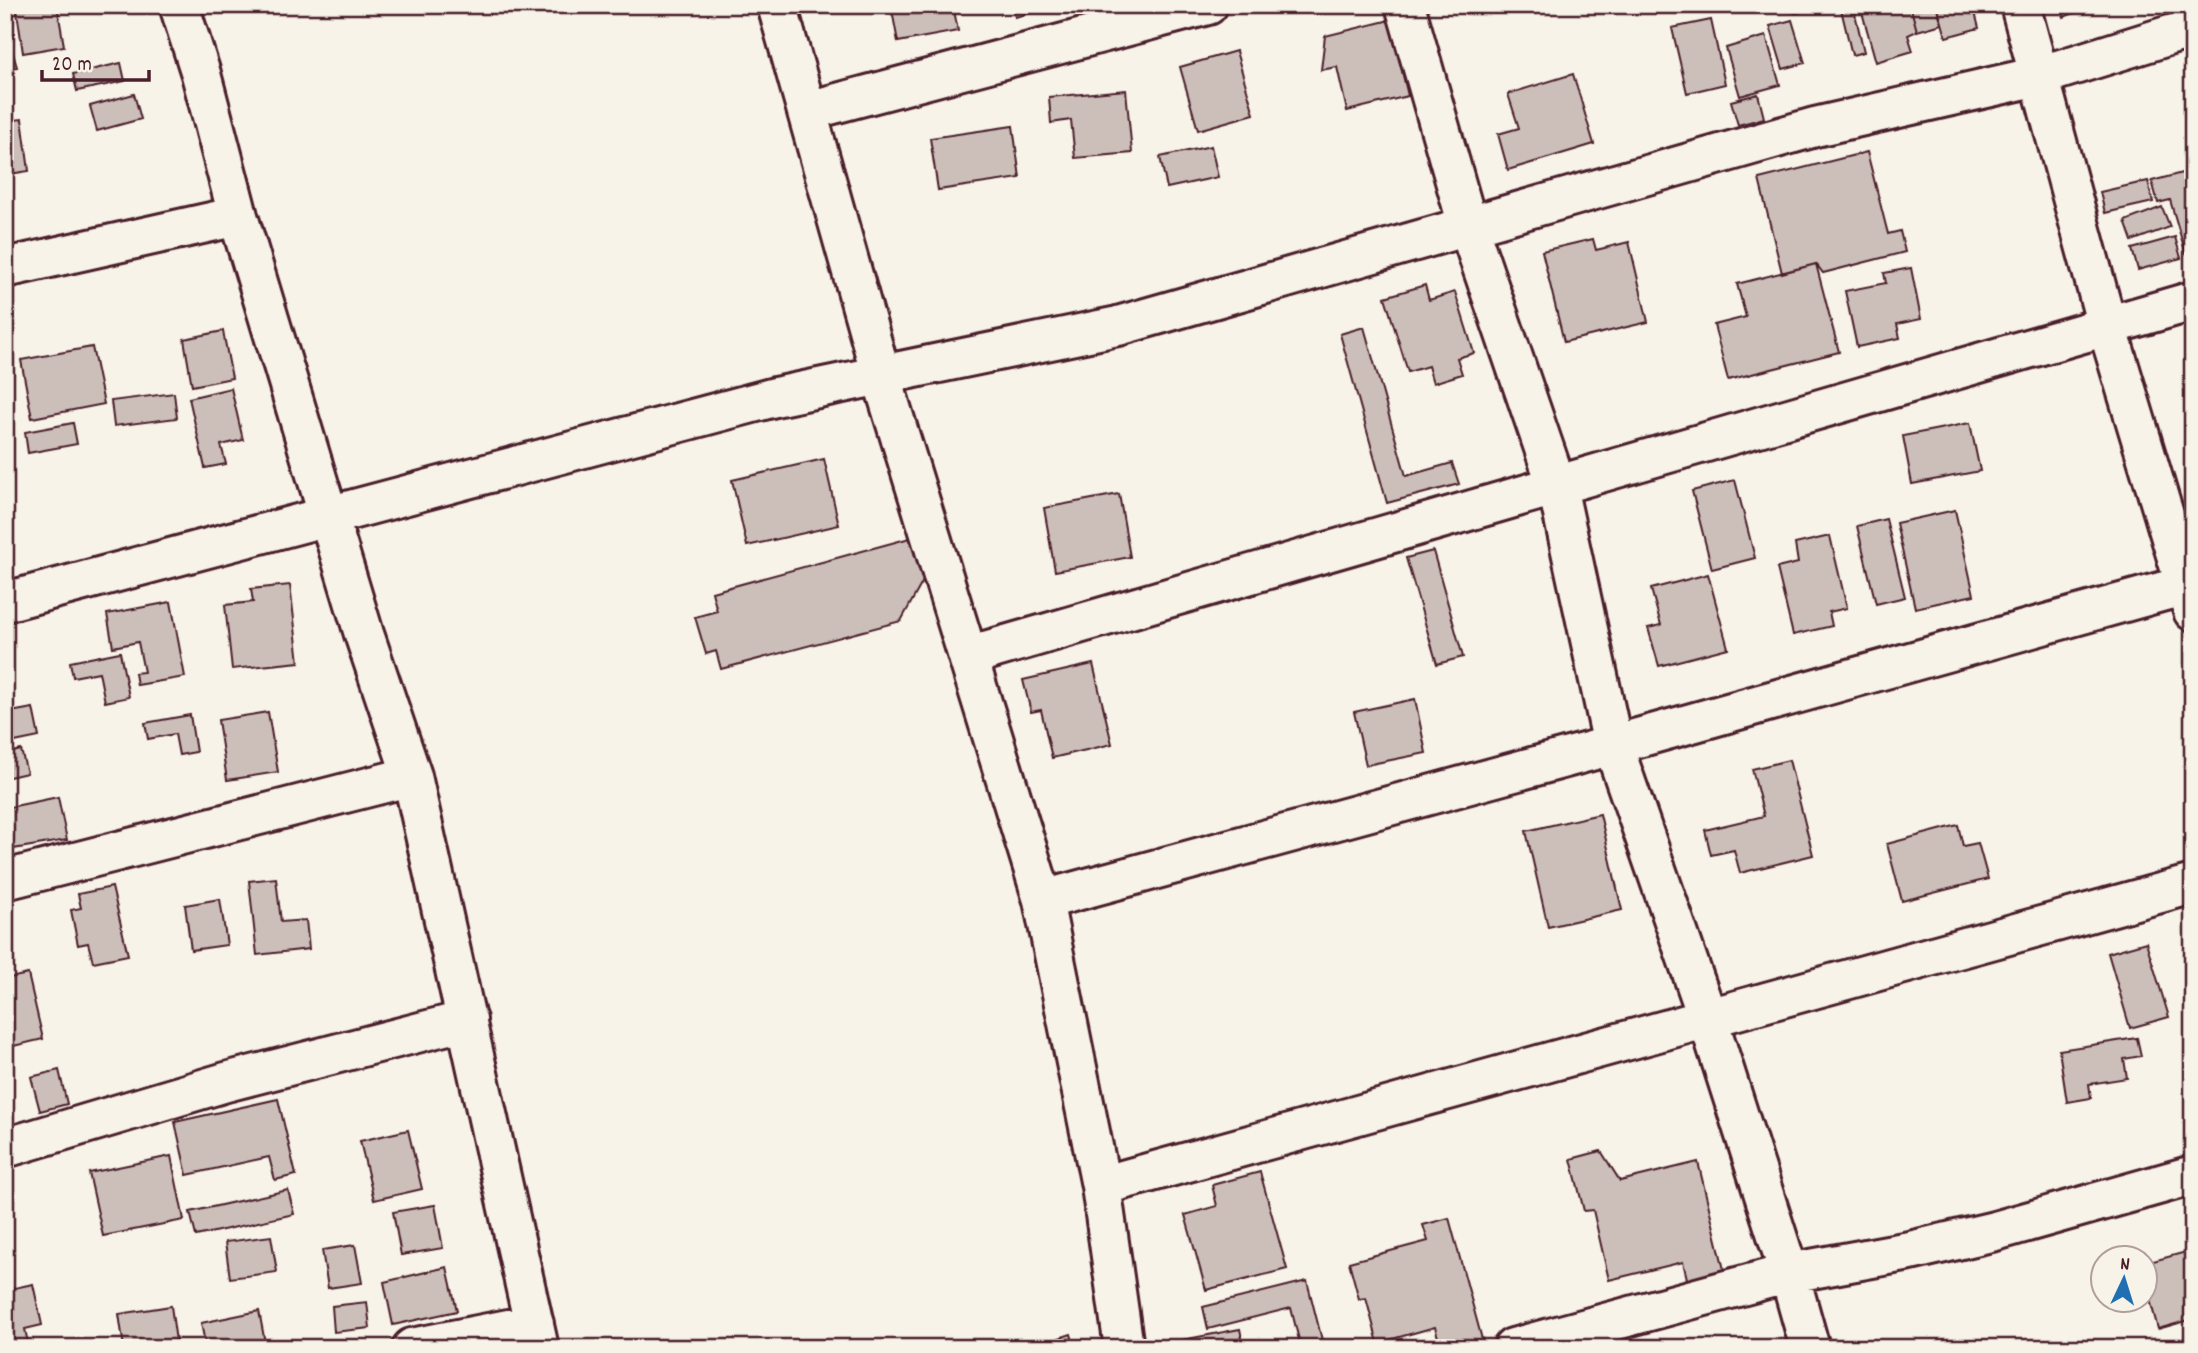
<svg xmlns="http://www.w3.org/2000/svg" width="2198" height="1353" viewBox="0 0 2198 1353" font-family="Dekko,sans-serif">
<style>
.building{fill:#ccbfb9;stroke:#4a1f2b;stroke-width:2}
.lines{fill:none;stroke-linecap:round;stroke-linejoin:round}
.minor-casing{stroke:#4a1f2b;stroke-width:44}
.minor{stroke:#f7f3e8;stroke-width:38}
</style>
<rect width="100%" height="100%" fill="#f7f3e8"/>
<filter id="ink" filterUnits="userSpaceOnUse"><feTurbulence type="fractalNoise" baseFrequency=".0143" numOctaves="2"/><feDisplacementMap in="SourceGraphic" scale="14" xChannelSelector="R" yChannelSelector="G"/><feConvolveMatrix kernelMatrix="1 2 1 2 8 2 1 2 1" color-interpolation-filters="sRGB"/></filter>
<g filter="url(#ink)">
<path class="building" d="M 16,5 L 57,5 L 64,46 L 23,53 Z
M 891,5 L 953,5 L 958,31 L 898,42 Z
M 1012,5 L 1059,5 L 1015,17 Z
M 1784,5 L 1832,5 L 1833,6 L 1796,13 L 1787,11 Z
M 1840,5 L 1853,5 L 1864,52 L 1852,55 Z
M 1860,5 L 1910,5 L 1917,31 L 1908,35 L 1913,51 L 1876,62 Z
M 1910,5 L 1936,5 L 1942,24 L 1917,31 Z
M 1937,5 L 1973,5 L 1979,28 L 1946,37 Z
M 2060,5 L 2095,5 L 2064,17 Z
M 1390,20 L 1408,96 L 1347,111 L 1337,67 L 1321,70 L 1325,36 Z
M 1711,20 L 1725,84 L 1687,93 L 1672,28 Z
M 1792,20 L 1805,63 L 1783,69 L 1770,26 Z
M 1766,36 L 1780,85 L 1740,96 L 1726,48 Z
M 11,47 L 17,67 L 5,70 L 5,49 Z
M 1236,51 L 1254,114 L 1198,130 L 1180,67 Z
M 121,63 L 125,81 L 77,91 L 73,74 Z
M 1573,74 L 1594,144 L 1508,170 L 1498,134 L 1519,128 L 1508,94 Z
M 1126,90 L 1132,153 L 1075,158 L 1071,120 L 1051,123 L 1049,97 Z
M 134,94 L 141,119 L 97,131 L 90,106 Z
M 1758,94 L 1764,118 L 1738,125 L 1731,101 Z
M 22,119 L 29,171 L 9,174 L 5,121 Z
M 1013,126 L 1020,178 L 938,190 L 930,138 Z
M 1211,146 L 1218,177 L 1167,188 L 1160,157 Z
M 1867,152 L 1888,234 L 1900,231 L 1905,252 L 1823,273 L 1816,264 L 1782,273 L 1759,179 Z
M 2193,170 L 2193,252 L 2186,254 L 2170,200 L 2158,203 L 2152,181 Z
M 2148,181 L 2153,202 L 2105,213 L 2100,192 Z
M 2162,207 L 2170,227 L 2132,241 L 2125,221 Z
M 2175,237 L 2181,258 L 2138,270 L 2132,249 Z
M 1593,239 L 1596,250 L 1629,242 L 1648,322 L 1564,342 L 1542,251 Z
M 1816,264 L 1839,352 L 1728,380 L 1714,325 L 1746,317 L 1737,284 Z
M 1911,268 L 1921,319 L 1897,324 L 1900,338 L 1857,347 L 1845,291 L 1886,283 L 1884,273 Z
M 1425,285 L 1429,300 L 1455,292 L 1474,353 L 1457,358 L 1462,374 L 1433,383 L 1428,366 L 1408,372 L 1385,297 Z
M 1364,327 L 1406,476 L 1452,463 L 1459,484 L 1387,503 L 1340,334 Z
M 223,331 L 232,378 L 192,386 L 184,339 Z
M 92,347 L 104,404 L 32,418 L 21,360 Z
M 231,388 L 243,440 L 221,445 L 226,464 L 205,468 L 189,398 Z
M 174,393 L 177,418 L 114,426 L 111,401 Z
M 73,423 L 77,444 L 28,453 L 25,432 Z
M 1970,423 L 1980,471 L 1912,484 L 1903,436 Z
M 824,459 L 839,525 L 747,546 L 732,480 Z
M 1735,480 L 1755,558 L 1712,569 L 1692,491 Z
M 1119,494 L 1130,557 L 1055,571 L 1044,508 Z
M 1955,510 L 1974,595 L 1915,608 L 1896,523 Z
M 1886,519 L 1905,597 L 1876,604 L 1857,526 Z
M 1830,536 L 1847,608 L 1829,612 L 1832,626 L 1793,635 L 1777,568 L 1798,563 L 1795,544 Z
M 910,538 L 923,581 L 901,621 L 721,669 L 716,651 L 706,654 L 695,617 L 717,611 L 712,592 Z
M 1433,551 L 1463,657 L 1437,664 L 1406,558 Z
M 1708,574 L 1728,648 L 1659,666 L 1648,628 L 1661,625 L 1651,589 Z
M 290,585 L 299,662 L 232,669 L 225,605 L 253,602 L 251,589 Z
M 171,602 L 185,677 L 137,685 L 135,673 L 144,672 L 138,642 L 113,647 L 107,614 Z
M 120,652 L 129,697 L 105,702 L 99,672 L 73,677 L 70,662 Z
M 1093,664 L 1112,744 L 1052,758 L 1041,710 L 1031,712 L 1023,680 Z
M 1415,699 L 1426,753 L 1366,765 L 1354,712 Z
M 33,708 L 39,737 L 5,744 L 5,713 Z
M 268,712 L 278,772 L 227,780 L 218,720 Z
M 190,715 L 196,752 L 179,755 L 175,734 L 148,739 L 145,723 Z
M 21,750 L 27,773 L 5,778 L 5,754 Z
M 1789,760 L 1813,855 L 1740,873 L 1734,850 L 1711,855 L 1705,830 L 1764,816 L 1752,769 Z
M 58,797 L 67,840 L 13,849 L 5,808 Z
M 1600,814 L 1622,910 L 1548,927 L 1526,831 Z
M 1958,825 L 1963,846 L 1978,843 L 1988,879 L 1902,901 L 1887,844 Z
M 276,878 L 281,922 L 306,920 L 309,949 L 257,955 L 249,881 Z
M 112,887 L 128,955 L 93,962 L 88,943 L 78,945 L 71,910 L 81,908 L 78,894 Z
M 220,899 L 227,945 L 191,950 L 185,905 Z
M 2146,942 L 2169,1017 L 2130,1028 L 2108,953 Z
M 28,974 L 43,1039 L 5,1048 L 5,979 Z
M 2137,1038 L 2141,1056 L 2124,1059 L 2127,1078 L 2089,1084 L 2091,1098 L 2067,1102 L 2059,1050 Z
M 59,1070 L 67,1104 L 40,1111 L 31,1077 Z
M 278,1099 L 296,1175 L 275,1180 L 269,1157 L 187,1175 L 175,1122 Z
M 408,1130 L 422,1189 L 374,1200 L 360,1141 Z
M 1601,1151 L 1620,1181 L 1698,1162 L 1726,1278 L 1689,1287 L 1683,1262 L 1609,1280 L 1593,1210 L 1584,1211 L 1571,1159 Z
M 171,1156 L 184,1220 L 103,1236 L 89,1173 Z
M 1260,1172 L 1287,1269 L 1206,1290 L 1185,1215 L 1217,1206 L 1212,1185 Z
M 288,1190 L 294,1214 L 196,1236 L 190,1212 Z
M 435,1205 L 443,1248 L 401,1255 L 393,1212 Z
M 1449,1218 L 1483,1343 L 1464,1348 L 1441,1348 L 1435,1327 L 1378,1343 L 1366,1298 L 1359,1299 L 1349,1262 L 1428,1241 L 1423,1225 Z
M 271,1236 L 277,1272 L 230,1278 L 225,1242 Z
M 355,1245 L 362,1283 L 328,1288 L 322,1250 Z
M 2193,1250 L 2193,1319 L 2158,1329 L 2146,1285 L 2146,1263 Z
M 447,1267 L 457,1311 L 393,1325 L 384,1282 Z
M 1307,1281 L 1324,1348 L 1301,1348 L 1291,1308 L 1208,1329 L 1203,1307 Z
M 33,1284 L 42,1325 L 25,1329 L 29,1348 L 5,1348 L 5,1290 Z
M 367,1302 L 370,1328 L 334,1332 L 332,1306 Z
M 171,1306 L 177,1348 L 124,1348 L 119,1314 Z
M 259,1311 L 266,1348 L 206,1348 L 201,1323 Z
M 1240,1329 L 1244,1348 L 1184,1348 L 1182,1340 Z
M 1071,1334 L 1075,1348 L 1029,1348 Z"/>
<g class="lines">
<g class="minor-casing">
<path id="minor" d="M 179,5 L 201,74 L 238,216 L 364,634 L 412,776 L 539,1348
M 777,5 L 881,375 L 1043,900 L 1101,1186 L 1124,1348
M 1405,5 L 1468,226 L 1557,486 L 1613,745 L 1707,1016 L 1789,1273 L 1810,1348
M 2020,5 L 2107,326 L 2193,611
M 807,111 L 1208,5
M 5,268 L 238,216
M 5,602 L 775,397 L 1118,326 L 1815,127 L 2039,76 L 2193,28
M 968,656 L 2193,301
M 5,880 L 412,776
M 1043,900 L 1613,745 L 2193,583
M 5,1148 L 226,1082 L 467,1020
M 1101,1186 L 2193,884
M 412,1348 L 534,1324
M 1513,1348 L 1789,1273 L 1910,1251 L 1995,1231 L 2193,1175"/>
</g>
<use href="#minor" class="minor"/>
</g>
</g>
<rect width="2198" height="1353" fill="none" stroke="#f7f3e8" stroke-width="28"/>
<rect x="14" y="14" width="2170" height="1325" fill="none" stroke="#4a1f2b" stroke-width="2.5" filter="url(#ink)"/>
<g transform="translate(2124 1279) rotate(4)"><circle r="33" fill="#f7f3e8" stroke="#b29e9c" stroke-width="2"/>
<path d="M0-5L12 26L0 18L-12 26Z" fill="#1f6fb2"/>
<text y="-10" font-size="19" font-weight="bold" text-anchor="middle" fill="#4a1f2b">N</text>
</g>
<path d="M42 70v10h107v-10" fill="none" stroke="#4a1f2b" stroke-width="3.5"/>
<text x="52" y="70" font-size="21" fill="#4a1f2b" stroke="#f7f3e8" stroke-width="5" paint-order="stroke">20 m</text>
</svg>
